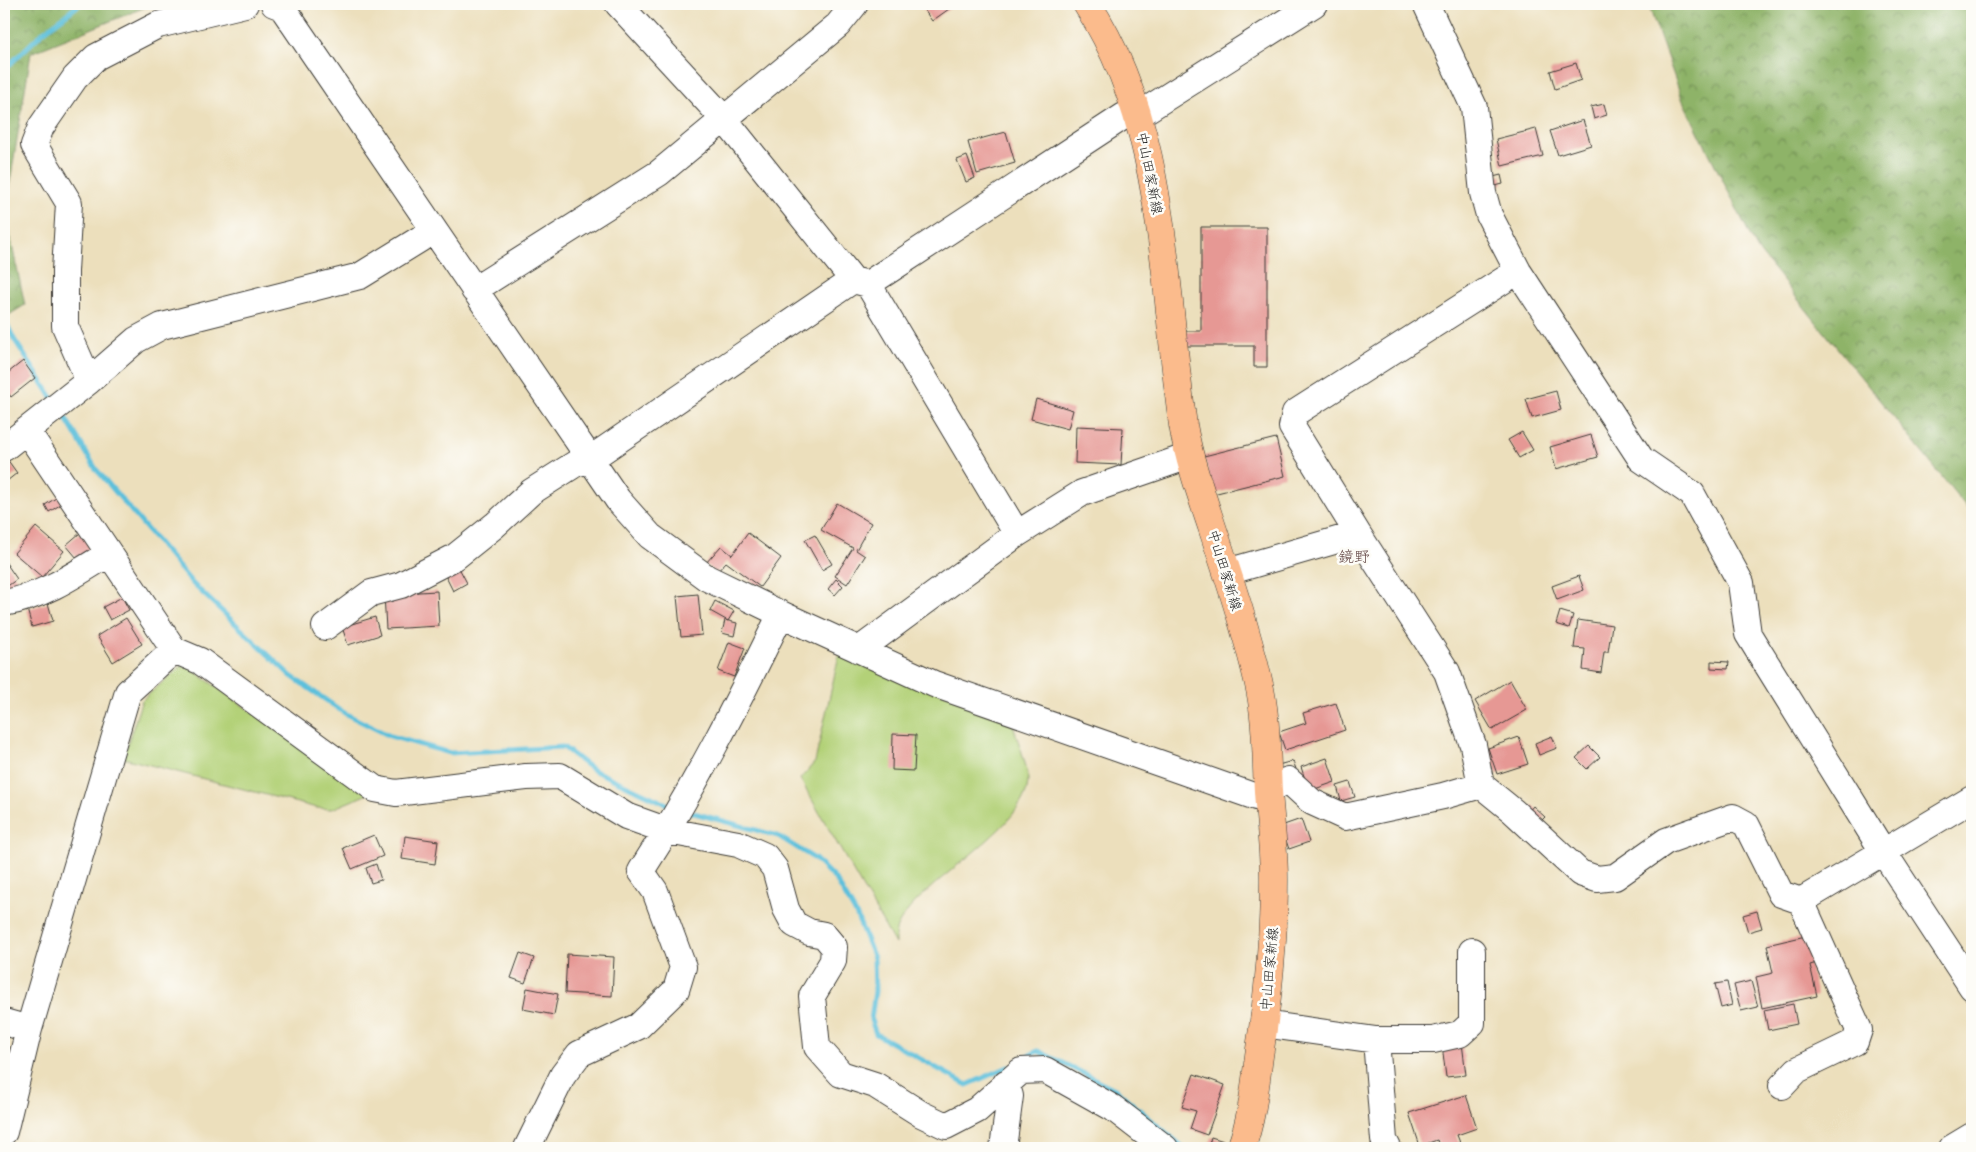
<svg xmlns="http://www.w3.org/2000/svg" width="1976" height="1152" viewBox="0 0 1976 1152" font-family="'Comic Neue','Klee One',sans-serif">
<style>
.grass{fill:#b3d178;stroke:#68764a}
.forest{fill:url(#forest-crowns);stroke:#556842}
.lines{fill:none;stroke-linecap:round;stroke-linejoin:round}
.stream{stroke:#5dc0db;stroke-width:5}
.building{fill:#e69894}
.minor-casing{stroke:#3b3934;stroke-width:28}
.major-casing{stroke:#3b3934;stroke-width:29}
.minor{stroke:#fff;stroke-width:26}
.major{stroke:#fbbb8c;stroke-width:28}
.labels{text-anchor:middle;stroke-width:5;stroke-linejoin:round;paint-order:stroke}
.street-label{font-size:14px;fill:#1c1c1c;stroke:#fdfcf7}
.quarter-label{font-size:16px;fill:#634746;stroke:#fdfcf7}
</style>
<defs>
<pattern id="forest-crowns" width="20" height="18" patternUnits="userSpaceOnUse" patternTransform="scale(1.25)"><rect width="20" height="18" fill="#8eb368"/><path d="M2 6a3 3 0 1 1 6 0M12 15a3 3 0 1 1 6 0" fill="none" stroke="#739155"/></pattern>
</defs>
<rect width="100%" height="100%" fill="#fdfcf7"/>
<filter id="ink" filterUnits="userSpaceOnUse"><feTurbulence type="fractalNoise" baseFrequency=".02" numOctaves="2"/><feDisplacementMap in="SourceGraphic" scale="10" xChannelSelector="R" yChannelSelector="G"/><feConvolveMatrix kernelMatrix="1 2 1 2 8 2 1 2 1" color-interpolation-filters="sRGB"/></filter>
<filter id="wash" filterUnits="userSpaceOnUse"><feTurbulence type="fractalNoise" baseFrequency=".0096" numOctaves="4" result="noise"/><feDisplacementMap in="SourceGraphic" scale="20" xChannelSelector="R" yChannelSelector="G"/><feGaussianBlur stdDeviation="1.12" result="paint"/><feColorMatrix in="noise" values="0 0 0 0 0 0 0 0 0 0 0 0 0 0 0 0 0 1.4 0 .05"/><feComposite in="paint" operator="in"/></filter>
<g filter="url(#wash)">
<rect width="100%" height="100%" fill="#ecdfbc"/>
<path class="grass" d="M 839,655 L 1011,718 C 1015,733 1028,766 1028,780 C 1028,828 921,880 898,925 C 895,930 895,938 895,944 L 800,779 L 815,762 Z
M 184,664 L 368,794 L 332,809 L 317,808 L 123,758 L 142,700 Z"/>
<path class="forest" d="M 4,4 L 153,4 L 31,53 L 5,213 L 25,305 L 4,318 Z
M 1648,4 L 1972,4 L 1972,514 L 1757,249 L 1683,101 Z"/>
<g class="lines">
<path class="stream" d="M 4,70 L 42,33 L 80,4
M 4,318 L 14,339 L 53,399
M 62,412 L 96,469 L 193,584 L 291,676 L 346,714 L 390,736 L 450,753 L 563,747 L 593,770 L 671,806
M 687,811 L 778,836 L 815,859 L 836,880 L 856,914 L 874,958 L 875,991 L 871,1020 L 876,1034 L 967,1085 L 1008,1067
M 1020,1060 L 1038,1051 L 1115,1089 L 1184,1148"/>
</g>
<g id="blocks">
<path class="building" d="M 920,4 L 956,4 L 932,21 Z
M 1576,63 L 1581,80 L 1555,89 L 1550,71 Z
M 1604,104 L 1607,115 L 1594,119 L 1591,107 Z
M 1583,120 L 1591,145 L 1558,155 L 1550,131 Z
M 1536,129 L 1543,156 L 1502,166 L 1496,139 Z
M 1006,132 L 1015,163 L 977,174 L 968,142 Z
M 967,156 L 975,178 L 966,182 L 957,160 Z
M 1501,175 L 1503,184 L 1495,186 L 1493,177 Z
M 1201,227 L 1267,227 L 1267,367 L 1254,367 L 1254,346 L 1183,346 L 1183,331 L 1201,331 Z
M 23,361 L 35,378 L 11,397 L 4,387 L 4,376 Z
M 1556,391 L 1561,410 L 1532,418 L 1526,399 Z
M 1036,399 L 1073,410 L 1068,429 L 1031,419 Z
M 1076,426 L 1123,428 L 1121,465 L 1075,463 Z
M 1522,432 L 1533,450 L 1519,458 L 1508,440 Z
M 1591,435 L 1598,457 L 1556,469 L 1550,447 Z
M 1276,438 L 1285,476 L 1213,494 L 1204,456 Z
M 7,459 L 17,473 L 7,481 L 4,477 L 4,461 Z
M 59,496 L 63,503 L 49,512 L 45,505 Z
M 837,503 L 871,523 L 856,550 L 865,556 L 847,584 L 835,576 L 853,548 L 821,530 Z
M 36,527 L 64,551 L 42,577 L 14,553 Z
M 80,533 L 96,552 L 82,564 L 66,545 Z
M 748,533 L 781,558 L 760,587 L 726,562 L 716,573 L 705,564 L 721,546 L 732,555 Z
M 815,535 L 832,564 L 822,570 L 805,540 Z
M 4,560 L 17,579 L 5,588 L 4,587 Z
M 458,566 L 467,583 L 453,591 L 444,573 Z
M 1579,576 L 1584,590 L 1557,600 L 1552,586 Z
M 836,579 L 843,586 L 835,595 L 828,589 Z
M 437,591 L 439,626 L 386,629 L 384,594 Z
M 698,594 L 702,635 L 681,637 L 677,596 Z
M 122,597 L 129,610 L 110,620 L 103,607 Z
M 715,601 L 734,611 L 728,621 L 710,611 Z
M 48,603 L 53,621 L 32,627 L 27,609 Z
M 1560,611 L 1573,615 L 1569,628 L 1556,624 Z
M 375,617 L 380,635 L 348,645 L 342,627 Z
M 126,618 L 142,644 L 113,662 L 97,636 Z
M 725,620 L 737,623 L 734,636 L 722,633 Z
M 1578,620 L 1612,625 L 1608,652 L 1604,652 L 1601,673 L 1583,670 L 1585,649 L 1574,648 Z
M 729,642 L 745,648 L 734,677 L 718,671 Z
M 1711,661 L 1729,662 L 1728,669 L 1711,668 Z
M 1510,680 L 1527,710 L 1492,730 L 1475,701 Z
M 1336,703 L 1345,730 L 1285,750 L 1279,732 L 1306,723 L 1303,713 Z
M 893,734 L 916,735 L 914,771 L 892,770 Z
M 1552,736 L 1557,748 L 1539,755 L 1535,743 Z
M 1519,737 L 1528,764 L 1497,774 L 1488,748 Z
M 1589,746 L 1600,757 L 1587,769 L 1576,758 Z
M 1327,758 L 1335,782 L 1309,791 L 1301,767 Z
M 1293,761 L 1296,769 L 1280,773 L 1278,765 Z
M 1350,782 L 1355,797 L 1341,801 L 1337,786 Z
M 1533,806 L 1545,817 L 1540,822 L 1528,812 Z
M 1301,819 L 1309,842 L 1289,849 L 1281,826 Z
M 374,835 L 383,856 L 352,869 L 343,848 Z
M 405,836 L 438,841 L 435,864 L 402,859 Z
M 376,864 L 381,880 L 371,883 L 366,868 Z
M 1757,911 L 1762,928 L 1748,932 L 1743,915 Z
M 1810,935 L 1817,963 L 1810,965 L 1817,996 L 1762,1008 L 1756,977 L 1773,973 L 1767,945 Z
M 520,953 L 534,958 L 525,983 L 511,978 Z
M 567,954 L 614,957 L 612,996 L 565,993 Z
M 1751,981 L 1758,1007 L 1741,1011 L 1734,985 Z
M 1727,982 L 1732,1005 L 1721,1008 L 1715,984 Z
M 527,988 L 558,994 L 554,1015 L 523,1009 Z
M 1793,1004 L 1797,1024 L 1768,1030 L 1764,1010 Z
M 1462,1043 L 1466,1075 L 1446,1077 L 1442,1045 Z
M 1194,1074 L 1225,1085 L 1207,1135 L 1190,1129 L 1196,1111 L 1182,1107 Z
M 1466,1095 L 1477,1128 L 1457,1135 L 1462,1148 L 1440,1148 L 1437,1140 L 1420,1146 L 1409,1113 Z
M 1211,1137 L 1227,1142 L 1225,1148 L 1208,1148 Z"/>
</g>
</g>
<g filter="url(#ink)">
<use href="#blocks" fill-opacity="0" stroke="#3b3934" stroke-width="1"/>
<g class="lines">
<g class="minor-casing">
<path id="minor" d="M 274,4 L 282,7 L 618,500 L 650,536 L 707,578 L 781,614 L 934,684 L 1256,797 L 1288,780 L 1312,802 L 1345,817 L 1443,796 L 1481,785 L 1513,811 L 1580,873 L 1597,879 L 1615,877 L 1666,841 L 1733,817 L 1746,824 L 1781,894 L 1801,901 L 1972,799
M 618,4 L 725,120 L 853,280 L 868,284 L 1017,534
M 1426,4 L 1474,107 L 1483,193 L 1489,215 L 1518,271 L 1641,459 L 1692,494 L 1741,583 L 1748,634 L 1884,853 L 1972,987
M 868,284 L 1124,116 L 1137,116 L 1314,4
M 474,290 L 659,173 L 838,25 L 855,4
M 89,381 L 65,326 L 65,271 L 69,203 L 34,145 L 41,127 L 75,78 L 96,57 L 158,25 L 245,4
M 27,431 L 174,650 L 200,661 L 375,789 L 396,793 L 526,777 L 560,776 L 626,816 L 668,831 L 738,844 L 765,856 L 775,869 L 786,909 L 794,924 L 809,932 L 824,935 L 834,947 L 833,961 L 812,996 L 817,1047 L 841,1074 L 875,1085 L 921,1114 L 946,1126 L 977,1110 L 1021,1071 L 1045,1070 L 1113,1108 L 1165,1148
M 4,448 L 89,381 L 136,340 L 162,326 L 360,276 L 433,231
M 1358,534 L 1292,427 L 1295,413 L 1518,271
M 1227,572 L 1358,534 L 1447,672 L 1473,745 L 1481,785
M 4,603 C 42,597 76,574 108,554
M 325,627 L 371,593 L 401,585 L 455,557 L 495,525 L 531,492 L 575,464 L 589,460 L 853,280
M 859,650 L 1017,534 L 1082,493 L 1189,456
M 4,1022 L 29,1029
M 1264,1024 L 1376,1040 L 1384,1140 L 1388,1148
M 1376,1040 L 1433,1040 L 1460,1034 L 1472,1023 L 1472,951
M 1782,1086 L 1797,1070 L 1855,1042 L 1859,1030 L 1801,901
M 4,1132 L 29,1029 L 128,692 L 174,650
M 527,1148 L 563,1075 L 579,1054 L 639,1026 L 676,990 L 683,967 L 655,891 L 641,871 C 694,789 738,702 781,614
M 1003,1148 L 1010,1096 L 1006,1083
M 1952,1148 L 1972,1136"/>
</g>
<g class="major-casing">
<path id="major" d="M 1087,4 C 1168,128 1162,283 1183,425 C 1189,460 1201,494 1212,527 C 1229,578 1246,629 1258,680 C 1267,717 1266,754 1268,791 C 1270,821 1274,850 1274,880 C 1274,939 1268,998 1259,1056 C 1255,1087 1252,1119 1241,1148"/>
</g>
<use href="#minor" class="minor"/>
<use href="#major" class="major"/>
</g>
</g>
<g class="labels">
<g class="street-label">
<text transform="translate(1150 173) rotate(79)" y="5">中山田家新線</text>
<text transform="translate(1225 570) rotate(73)" y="5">中山田家新線</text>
<text transform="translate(1269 969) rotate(-85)" y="5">中山田家新線</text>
</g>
<g class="quarter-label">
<text x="1354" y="562">鏡野</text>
</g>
</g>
<rect width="1976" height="1152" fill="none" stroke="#fdfcf7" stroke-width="20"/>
</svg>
